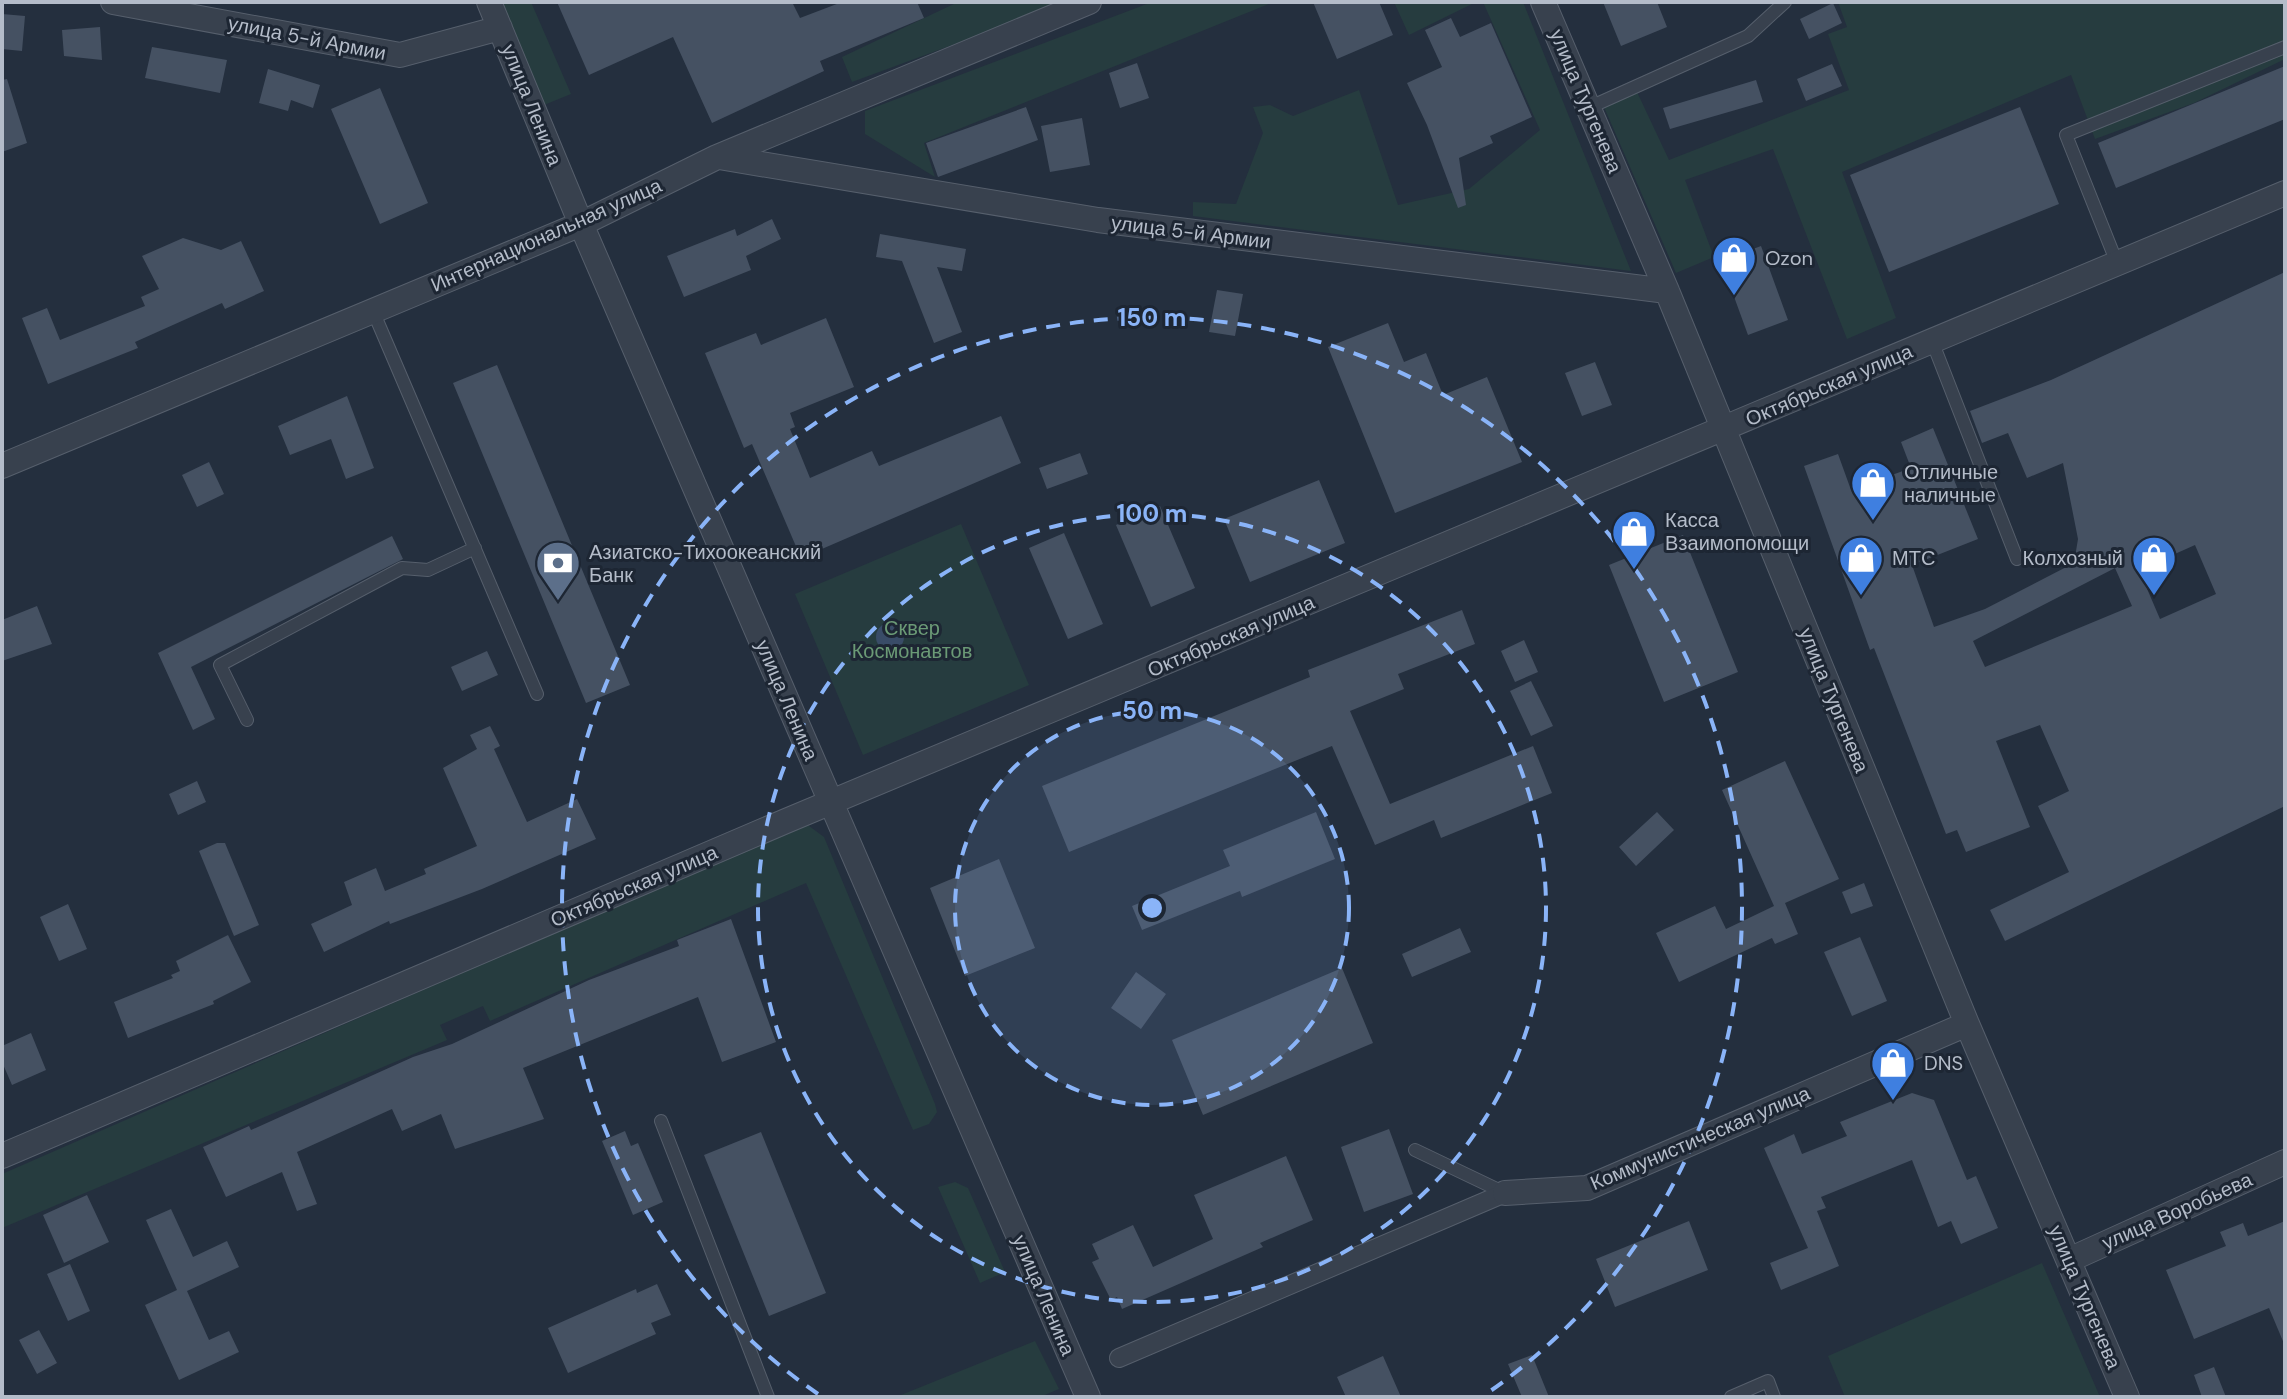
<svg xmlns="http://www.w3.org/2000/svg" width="2287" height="1399" viewBox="0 0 2287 1399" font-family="'DM Sans',sans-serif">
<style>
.green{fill:#263c3f}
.water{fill:#394c67}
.building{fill:#455162;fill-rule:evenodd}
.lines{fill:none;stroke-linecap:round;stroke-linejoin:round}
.service-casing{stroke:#565f6c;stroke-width:14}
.pedestrian-casing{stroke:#565f6c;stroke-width:20}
.minor-casing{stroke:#565f6c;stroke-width:26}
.service{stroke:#38414e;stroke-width:12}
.pedestrian{stroke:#38414e;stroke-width:18}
.minor{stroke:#38414e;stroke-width:24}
.ring{fill:none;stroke:#8ab4f8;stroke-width:4;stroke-dasharray:14 10}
.labels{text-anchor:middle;stroke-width:6;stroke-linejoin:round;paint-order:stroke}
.street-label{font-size:20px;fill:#b4bcc9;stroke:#1d2633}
.poi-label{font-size:20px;fill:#b4bcc9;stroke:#1d2633;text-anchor:start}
.park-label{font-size:20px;fill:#6b9a76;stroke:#1d2633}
.centre{fill:#8ab4f8;stroke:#1d2633;stroke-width:4}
.ring-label{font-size:24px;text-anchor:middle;font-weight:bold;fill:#8ab4f8;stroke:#1d2633;stroke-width:6;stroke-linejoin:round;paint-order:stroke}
</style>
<rect width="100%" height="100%" fill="#242f3e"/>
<path class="green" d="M 500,2 L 531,2 L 571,94 L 544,105 Z
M 958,2 L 1069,2 L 852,82 L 842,57 Z
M 1152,2 L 1274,2 L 924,143 L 935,177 L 865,134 L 865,111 Z
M 1394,2 L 1476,2 L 1409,35 Z
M 1483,2 L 1523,2 L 1631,271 L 1193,216 L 1193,202 L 1236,204 L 1263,133 L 1253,107 L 1270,105 L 1293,116 L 1359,90 L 1398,205 L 1469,189 L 1540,130 Z
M 1838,2 L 2285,2 L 2285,59 L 2194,103 L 2095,139 L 2071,75 L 1842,172 L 1896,318 L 1847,339 L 1773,149 L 1685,180 L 1714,257 L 1676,273 L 1604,107 L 1637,92 L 1669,160 L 1849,90 L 1828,34 L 1847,27 Z
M 961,524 L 1029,685 L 863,755 L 795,594 Z
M 805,823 L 824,837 L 935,1104 L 937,1112 L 929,1124 L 913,1130 L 806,883 L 490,1021 L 483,1006 L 440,1025 L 447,1040 L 2,1228 L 2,1174 Z
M 955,1182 L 968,1188 L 1005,1272 L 980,1283 L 938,1187 Z
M 2042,1263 L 2100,1397 L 1845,1397 L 1828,1356 Z
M 1035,1341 L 1059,1389 L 1040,1397 L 896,1397 Z"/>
<path class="water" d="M876 637a14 14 0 1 1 28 0a14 14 0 1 1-28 0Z"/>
<path class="building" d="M 557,2 L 792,2 L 800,18 L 842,2 L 917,2 L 924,18 L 820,61 L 824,71 L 712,123 L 673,37 L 589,75 Z
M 1313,2 L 1379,2 L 1393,35 L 1337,59 Z
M 1603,2 L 1657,2 L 1667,27 L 1621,46 Z
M 1833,3 L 1842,23 L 1809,39 L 1800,19 Z
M 2,14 L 25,16 L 22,51 L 2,49 Z
M 1451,18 L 1460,37 L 1491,23 L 1532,117 L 1490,136 L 1493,143 L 1459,158 L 1466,205 L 1458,208 L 1427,125 L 1407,83 L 1442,67 L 1425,30 Z
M 100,27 L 102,60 L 64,56 L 62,30 Z
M 152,47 L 227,60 L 220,93 L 145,78 Z
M 1137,63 L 1149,98 L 1120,108 L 1109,73 Z
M 1832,64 L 1842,86 L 1806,101 L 1797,79 Z
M 2285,66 L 2285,119 L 2116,188 L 2098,143 Z
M 268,69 L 320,85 L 313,108 L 291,100 L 288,111 L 259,103 Z
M 7,79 L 27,143 L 2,152 L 2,80 Z
M 1756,80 L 1763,102 L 1670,129 L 1663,108 Z
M 380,88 L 428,203 L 380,224 L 331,109 Z
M 1026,107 L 1038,140 L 938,177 L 926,143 Z
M 2020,107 L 2059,204 L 1889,272 L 1850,175 Z
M 1082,118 L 1090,165 L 1050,172 L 1041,126 Z
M 772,219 L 781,239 L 746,256 L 751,270 L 684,297 L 667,256 L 735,229 L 737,236 Z
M 880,234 L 966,249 L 962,271 L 937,267 L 962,332 L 934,343 L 902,261 L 876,257 Z
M 183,238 L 221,250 L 241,241 L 264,291 L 225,309 L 222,303 L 135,342 L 138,348 L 48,384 L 22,318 L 47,308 L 60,340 L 145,306 L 141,297 L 159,289 L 142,256 Z
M 1761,246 L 1788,320 L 1748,335 L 1721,261 Z
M 2285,272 L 2285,806 L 2005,941 L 1990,910 L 2069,872 L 2038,806 L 2069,791 L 2040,725 L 1996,741 L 2030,827 L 1966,852 L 1957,830 L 1946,834 L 1874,648 L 1870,650 L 1804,466 L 1838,454 L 1851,490 L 1911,468 L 1901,442 L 1933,428 L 1978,539 L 1912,565 L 1934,627 L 1985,609 L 2074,563 L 2078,539 L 2063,463 L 2027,478 L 2008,433 L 1982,443 L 1970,411 L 2051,380 ZM 2195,545 L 2216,594 L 2160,619 L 2139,570 ZM 2115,568 L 2132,606 L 1985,667 L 1973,641 Z
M 1217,290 L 1243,294 L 1235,336 L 1209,332 Z
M 826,318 L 854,387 L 790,413 L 795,427 L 790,429 L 810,478 L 872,451 L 879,466 L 1001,416 L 1021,463 L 801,558 L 752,444 L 744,448 L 705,353 L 756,333 L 761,345 Z
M 1388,323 L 1404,362 L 1426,353 L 1443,395 L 1487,377 L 1522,462 L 1395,513 L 1328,347 Z
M 1595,362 L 1612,405 L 1582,416 L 1565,373 Z
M 497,365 L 630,685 L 586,703 L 453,383 Z
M 347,396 L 374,468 L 346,479 L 331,439 L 290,455 L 278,426 Z
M 1080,453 L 1088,474 L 1047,489 L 1039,468 Z
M 209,462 L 224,494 L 197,507 L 182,475 Z
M 1319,480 L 1345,543 L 1250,582 L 1224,519 Z
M 1160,506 L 1195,588 L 1151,607 L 1116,525 Z
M 1064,533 L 1103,624 L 1068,639 L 1029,548 Z
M 1683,535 L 1738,672 L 1664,702 L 1609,565 Z
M 392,536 L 403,559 L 191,667 L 215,719 L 193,730 L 158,653 Z
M 37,606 L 52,644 L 2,661 L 2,620 Z
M 1462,610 L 1475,644 L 1398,674 L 1404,689 L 1350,711 L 1390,804 L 1533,746 L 1552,793 L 1441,838 L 1434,820 L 1375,845 L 1332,746 L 1069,852 L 1042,786 L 1310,677 L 1308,670 Z
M 1524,640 L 1538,672 L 1515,682 L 1501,651 Z
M 487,651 L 498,675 L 462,691 L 451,667 Z
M 1531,681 L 1553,726 L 1531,736 L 1510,691 Z
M 490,726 L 500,746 L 494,749 L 527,822 L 577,799 L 596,839 L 482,889 L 390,924 L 389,921 L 324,952 L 311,924 L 352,905 L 344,882 L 376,868 L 385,891 L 426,874 L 424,869 L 477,846 L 443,768 L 477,749 L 470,735 Z
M 1785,761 L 1839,879 L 1785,903 L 1798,934 L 1775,944 L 1772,938 L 1679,982 L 1656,933 L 1715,906 L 1726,929 L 1774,906 L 1722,790 Z
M 197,781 L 206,802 L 178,815 L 169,794 Z
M 1316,812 L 1335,859 L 1242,897 L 1240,891 L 1142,930 L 1132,906 L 1230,866 L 1223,850 Z
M 1657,812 L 1674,830 L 1636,866 L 1619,847 Z
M 217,843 L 225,843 L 259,925 L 234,936 L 199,851 Z
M 999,859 L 1035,948 L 965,976 L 930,888 Z
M 1864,883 L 1873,906 L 1851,914 L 1842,892 Z
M 68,904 L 87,949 L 59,961 L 40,917 Z
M 731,919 L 776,1042 L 722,1062 L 698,997 L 523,1068 L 544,1119 L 455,1149 L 441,1114 L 402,1131 L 392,1109 L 297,1152 L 317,1204 L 297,1211 L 282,1172 L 226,1197 L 203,1147 L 249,1126 L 251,1130 L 413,1057 L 452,1044 L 589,980 L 679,946 L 677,940 Z
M 1460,928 L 1471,952 L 1412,977 L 1402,954 Z
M 228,935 L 251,982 L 213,1001 L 214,1004 L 128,1038 L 114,1002 L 173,978 L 171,975 L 180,971 L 176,961 Z
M 1860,937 L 1887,1001 L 1852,1016 L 1824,952 Z
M 1342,968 L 1373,1043 L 1203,1115 L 1172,1040 Z
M 1136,972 L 1166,994 L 1141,1029 L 1111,1008 Z
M 31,1033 L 46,1070 L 12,1085 L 2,1062 L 2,1046 Z
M 1912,1093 L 1934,1100 L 1967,1180 L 1976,1176 L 1998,1228 L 1961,1244 L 1951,1221 L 1938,1227 L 1912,1160 L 1821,1197 L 1826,1208 L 1817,1211 L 1839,1266 L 1781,1290 L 1770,1263 L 1808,1248 L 1764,1148 L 1794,1134 L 1802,1154 L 1847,1136 L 1840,1122 Z
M 1389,1129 L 1413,1194 L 1364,1212 L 1341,1147 Z
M 625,1131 L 631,1146 L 638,1143 L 663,1202 L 633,1215 L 602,1141 Z
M 761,1132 L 826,1293 L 769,1316 L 704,1155 Z
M 1286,1156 L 1313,1220 L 1260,1243 L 1263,1247 L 1122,1309 L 1117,1297 L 1111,1300 L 1092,1262 L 1099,1259 L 1092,1244 L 1133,1225 L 1153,1267 L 1213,1239 L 1194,1195 Z
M 87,1195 L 109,1242 L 64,1263 L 43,1215 Z
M 171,1209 L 193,1257 L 227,1241 L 239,1267 L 187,1291 L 209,1340 L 229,1331 L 239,1352 L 179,1380 L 145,1305 L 177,1290 L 146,1220 Z
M 1689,1221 L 1708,1270 L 1615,1307 L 1596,1259 Z
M 2285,1221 L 2285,1346 L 2269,1308 L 2194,1339 L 2166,1270 L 2226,1246 L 2220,1232 L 2243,1223 L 2248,1236 Z
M 70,1264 L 90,1311 L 68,1321 L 47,1274 Z
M 657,1284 L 671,1315 L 651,1323 L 656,1334 L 568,1373 L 548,1328 L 636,1289 L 637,1293 Z
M 39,1330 L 57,1363 L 37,1374 L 19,1340 Z
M 1532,1355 L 1549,1397 L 1522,1397 L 1508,1364 Z
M 1383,1356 L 1401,1397 L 1346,1397 L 1337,1377 Z
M 2214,1367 L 2226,1397 L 2202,1397 L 2194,1375 Z"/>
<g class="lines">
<g class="service-casing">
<path id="service" d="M 1588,108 L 1748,36 L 1785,2
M 2117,263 L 2066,135 L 2285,47
M 373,311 L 537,694
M 1932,341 L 2017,559
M 247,720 L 220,665 L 402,568 L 428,570 L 475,548
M 661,1121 L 768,1397
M 1415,1150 L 1505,1193
M 1731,1397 L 1768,1381 L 1774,1397"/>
</g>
<g class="pedestrian-casing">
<path id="pedestrian" d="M 1119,1358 L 1505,1193"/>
</g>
<g class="minor-casing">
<path id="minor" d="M 113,2 L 400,55 L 500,28
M 489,2 L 581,224 L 1088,1397
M 1543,2 L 1667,291 L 1967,1024 L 2127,1397
M 719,157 L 1098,220 L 1667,291
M 2,466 L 581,224 L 717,157 L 1089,2
M 2,1156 L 786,821 L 2285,193
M 1505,1193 L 1587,1188 L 1967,1024
M 2069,1260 L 2285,1162"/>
</g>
<use href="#service" class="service"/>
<use href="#pedestrian" class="pedestrian"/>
<use href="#minor" class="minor"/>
</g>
<circle cx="1152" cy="908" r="197" fill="#8ab4f8" fill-opacity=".12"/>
<g class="ring">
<circle cx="1152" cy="908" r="197"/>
<circle cx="1152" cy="908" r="394"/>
<path d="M818 1394A590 590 0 1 1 1486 1394"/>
</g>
<defs>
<g id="shop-pin" transform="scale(2.3)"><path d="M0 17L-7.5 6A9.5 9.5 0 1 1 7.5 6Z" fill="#3f7fe0" stroke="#1d2633"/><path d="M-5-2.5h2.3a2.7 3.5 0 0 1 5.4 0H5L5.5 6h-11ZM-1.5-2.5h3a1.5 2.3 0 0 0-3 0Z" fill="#fff"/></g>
<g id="bank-pin" transform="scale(2.3)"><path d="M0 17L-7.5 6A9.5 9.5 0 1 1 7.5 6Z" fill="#5c6f8a" stroke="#1d2633"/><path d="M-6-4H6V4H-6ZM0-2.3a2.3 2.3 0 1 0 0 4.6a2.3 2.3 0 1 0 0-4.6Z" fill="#fff"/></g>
</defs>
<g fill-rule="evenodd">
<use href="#shop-pin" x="1734" y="258"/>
<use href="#shop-pin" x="1873" y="483"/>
<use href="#shop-pin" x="1634" y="532"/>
<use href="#shop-pin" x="1861" y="558"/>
<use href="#shop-pin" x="2154" y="558"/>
<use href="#bank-pin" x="558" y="563"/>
<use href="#shop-pin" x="1893" y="1063"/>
</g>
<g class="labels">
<g class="street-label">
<text transform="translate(307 38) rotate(11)" y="7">улица 5-й Армии</text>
<text transform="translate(1586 101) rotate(67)" y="7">улица Тургенева</text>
<text transform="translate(532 105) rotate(68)" y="7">улица Ленина</text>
<text transform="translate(1191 232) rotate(7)" y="7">улица 5-й Армии</text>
<text transform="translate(546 235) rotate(-24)" y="7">Интернациональная улица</text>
<text transform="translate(1829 385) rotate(-23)" y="7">Октябрьская улица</text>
<text transform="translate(1231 636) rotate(-23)" y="7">Октябрьская улица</text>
<text transform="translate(787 700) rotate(67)" y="7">улица Ленина</text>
<text transform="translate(1834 700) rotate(68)" y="7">улица Тургенева</text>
<text transform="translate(634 886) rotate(-23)" y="7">Октябрьская улица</text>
<text transform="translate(1700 1138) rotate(-23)" y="7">Коммунистическая улица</text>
<text transform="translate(2177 1211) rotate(-24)" y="7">улица Воробьева</text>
<text transform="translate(1044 1295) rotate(67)" y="7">улица Ленина</text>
<text transform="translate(2085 1297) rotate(67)" y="7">улица Тургенева</text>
</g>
<g class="poi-label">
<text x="1765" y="265">Ozon</text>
<text x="1904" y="479">Отличные<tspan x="1904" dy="23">наличные</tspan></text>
<text x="1665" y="527">Касса<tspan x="1665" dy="23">Взаимопомощи</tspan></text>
<text x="589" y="559">Азиатско-Тихоокеанский<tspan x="589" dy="23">Банк</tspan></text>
<text x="1892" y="565">МТС</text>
<text x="2123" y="565" text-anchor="end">Колхозный</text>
<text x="1924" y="1070">DNS</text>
</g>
<g class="park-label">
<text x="912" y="635">Сквер<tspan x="912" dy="23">Космонавтов</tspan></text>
</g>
</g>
<circle cx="1152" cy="908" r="12" class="centre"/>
<g class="ring-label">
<text x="1152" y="326">150 m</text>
<text x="1152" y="522">100 m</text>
<text x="1152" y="719">50 m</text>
</g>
<rect width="2287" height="1399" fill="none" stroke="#b4bcc9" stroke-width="8"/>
</svg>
